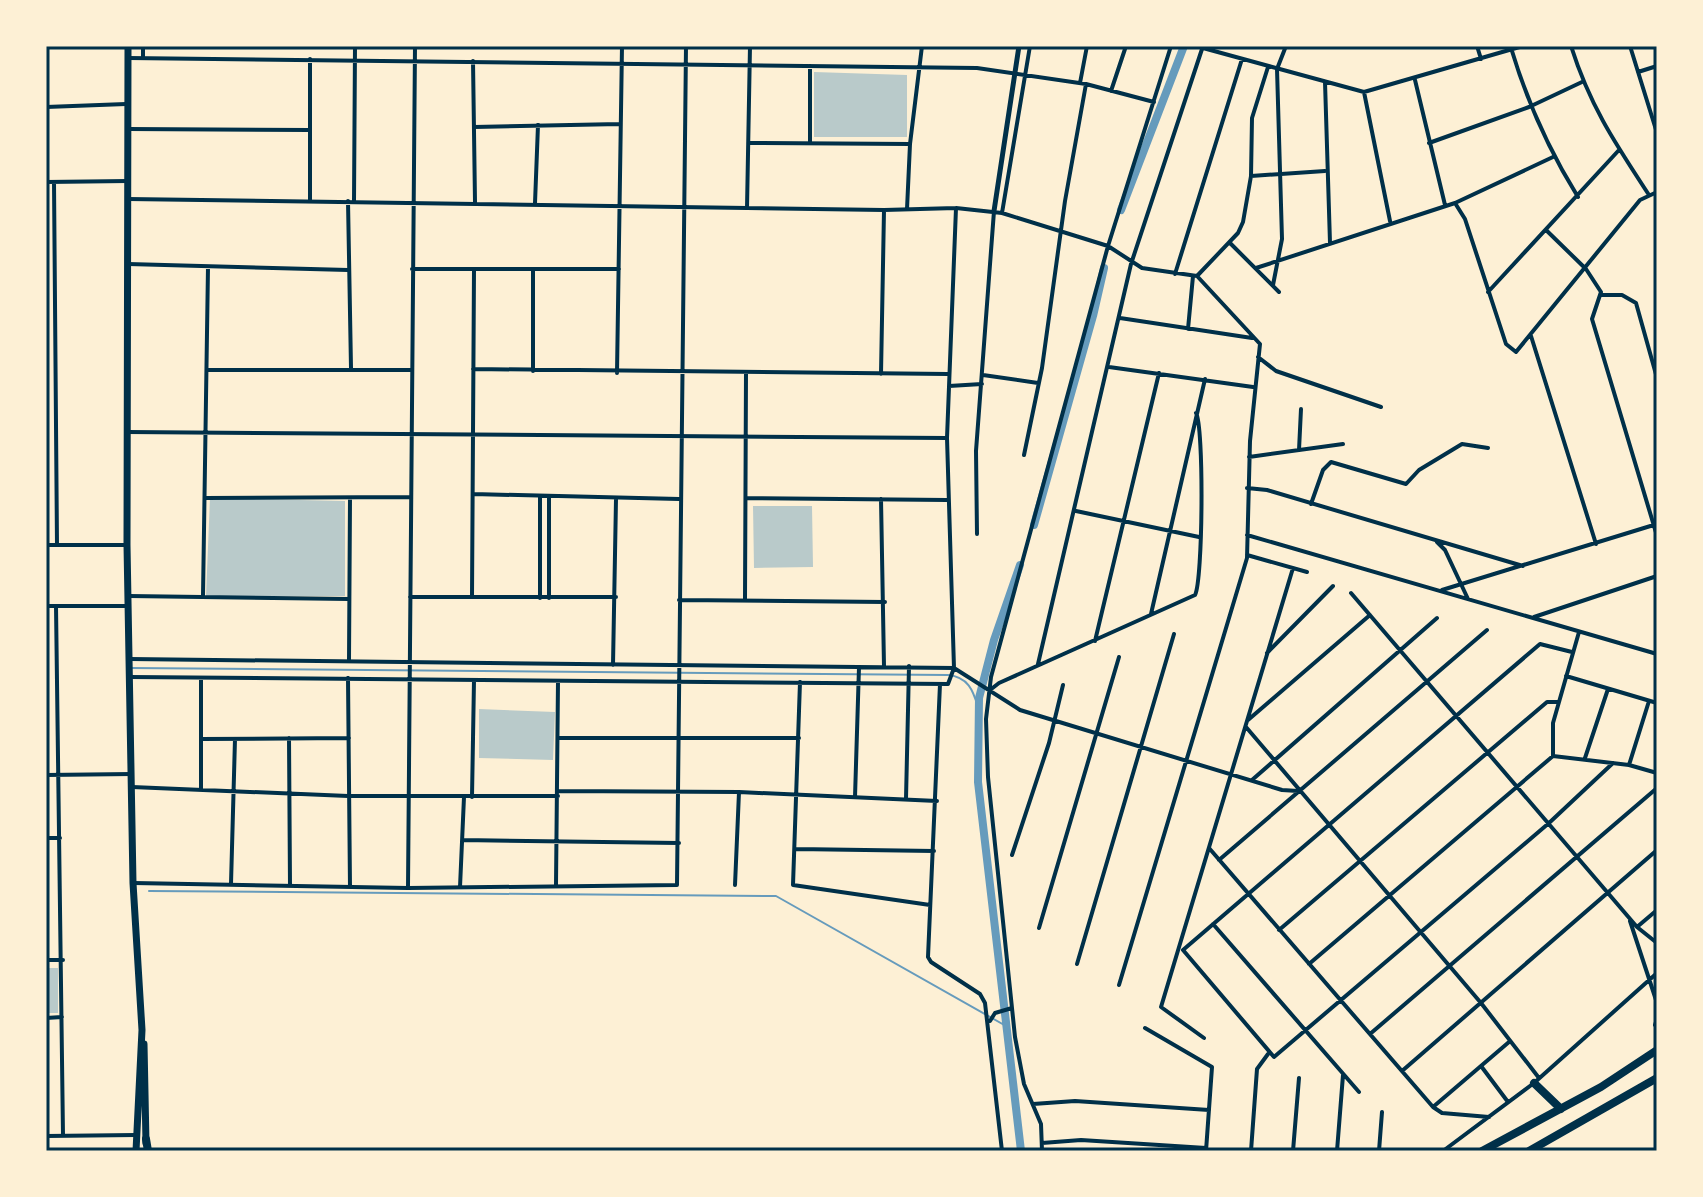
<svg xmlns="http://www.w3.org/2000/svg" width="1703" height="1197" viewBox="0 0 1703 1197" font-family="Barlow,sans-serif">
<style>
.green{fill:#b9caca}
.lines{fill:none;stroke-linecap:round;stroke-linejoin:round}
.stream{stroke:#669bbc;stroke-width:2}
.canal{stroke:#669bbc;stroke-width:8}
.minor{stroke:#003049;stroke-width:4}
.tertiary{stroke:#003049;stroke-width:5}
.primary{stroke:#003049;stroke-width:7}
.motorway{stroke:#003049;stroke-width:8}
.neatline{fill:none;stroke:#003049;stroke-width:3}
</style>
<rect width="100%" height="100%" fill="#fdf0d5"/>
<path class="green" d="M 814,72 L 907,75 L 907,137 L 814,137 Z
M 210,498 L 345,501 L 345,596 L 206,596 Z
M 753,506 L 812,506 L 813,567 L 754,568 Z
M 479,709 L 555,712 L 553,760 L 479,758 Z
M 46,968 L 58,968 L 58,1013 L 46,1013 Z"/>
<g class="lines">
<path class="stream" d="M 131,668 L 948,675 C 968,677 973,690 978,707
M 149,891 L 776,896 L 1006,1026"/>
<path class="canal" d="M 1121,210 L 1184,46
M 1034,525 L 1093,316 L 1104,268
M 1020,565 L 994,640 L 979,698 L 978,782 L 1021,1151"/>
<path class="minor" d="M 143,46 L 143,58
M 1477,46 L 1481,59
M 1571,46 C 1590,106 1615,143 1649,195
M 1630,46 L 1657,133
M 1203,48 L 1364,92 L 1523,46
M 1512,51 C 1528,104 1549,150 1578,197
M 128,58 L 977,68 L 1086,84 L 1154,102
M 310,59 L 310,201
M 473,61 L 475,202
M 810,66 L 810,143
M 1638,72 L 1657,66
M 1415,80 L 1445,205
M 1325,82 L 1330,243
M 1080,83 L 1087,46
M 1111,91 L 1126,46
M 1364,92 L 1390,221
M 46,107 L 126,104
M 474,127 L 620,124
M 128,129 L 310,130
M 749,143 L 910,144
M 1429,143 L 1529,107 L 1582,82
M 1251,176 L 1325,171
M 46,182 L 128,181
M 54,182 L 57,545
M 128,199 L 884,210 L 956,208 L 1002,213 L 1108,246 L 1142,268 L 1197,276 L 1260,344 L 1250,441 L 1247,558 L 1119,985
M 348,201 L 351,368
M 354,201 L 355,46
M 535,203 L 538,125
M 1455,203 L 1465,219 L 1506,344 L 1516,352 L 1640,200 L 1657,192
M 747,208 L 750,46
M 907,209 L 910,144 L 922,46
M 1002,213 L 1030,46
M 1546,230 L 1586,269 L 1601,292 L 1592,319 L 1657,536
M 1230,243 L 1279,292
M 128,264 L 348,270
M 1256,268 L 1455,203 L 1553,157
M 412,269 L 619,269
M 533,269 L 533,371
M 1175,274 L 1242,59
M 1197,276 L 1238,233 L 1243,222 L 1251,176 L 1252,118 L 1268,67
M 1273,285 L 1282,239 L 1277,69 L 1286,46
M 1488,292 L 1619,150
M 1601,295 L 1622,295 L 1636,303 L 1657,378
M 1120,318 L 1252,338
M 1188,329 L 1193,276
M 1531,336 L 1596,544
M 1258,357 L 1276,371 L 1381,407
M 1109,367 L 1253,387
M 473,369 L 948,374
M 207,370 L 411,370
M 617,373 L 622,46
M 881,374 L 884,210
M 983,375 L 1038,383
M 949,386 L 982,384
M 127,432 L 947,438
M 1299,450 L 1301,409
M 1024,455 L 1042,368 L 1065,201 L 1086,84
M 1249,457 L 1343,444
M 1247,488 L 1267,490 L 1523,566
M 473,494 L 679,499
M 549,496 L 549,598
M 206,498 L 411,497
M 746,498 L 947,500
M 881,499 L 884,666
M 1311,504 L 1323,470 L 1331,462 L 1406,484 L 1419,470 L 1462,444 L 1488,448
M 1076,511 L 1199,537
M 977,534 L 976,451 L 994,211
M 1247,535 L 1657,654
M 1437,542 L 1445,550 L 1468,599
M 46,545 L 127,545
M 1247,555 L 1307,572
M 1442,590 L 1657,524
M 1351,593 L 1637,927 L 1657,943
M 129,596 L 349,599
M 203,596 L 208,267
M 410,597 L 616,597
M 472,597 L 474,269
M 540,598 L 540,496
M 745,599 L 746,372
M 679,600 L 885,602
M 46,606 L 128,606
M 56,606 L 63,1135
M 1151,614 L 1205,379
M 1534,617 L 1657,576
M 1095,641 L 1159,373
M 1267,653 L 1333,586
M 130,659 L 954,668
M 349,661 L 350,498
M 1038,664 L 1131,264 L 1203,46
M 613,665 L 616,499
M 954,668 L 1020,710 L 1282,790 L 1298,791
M 1566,676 L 1657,703
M 130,677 L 948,684 L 954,668 L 947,438 L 956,208
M 348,678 L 350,887
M 800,682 L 793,885 L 930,905
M 940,684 L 928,957 L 931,962 L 980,994 L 985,1003 L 1002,1151
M 990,690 L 999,683 L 1195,595 C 1203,580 1204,426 1196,413
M 1248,720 L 1370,615
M 1246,727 L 1481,1003 L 1539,1078
M 289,738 L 290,885
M 558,738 L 799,738
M 201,739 L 349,738
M 1553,756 L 1553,723 L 1579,632
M 1585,758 L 1608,689
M 1629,765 L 1649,701
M 46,775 L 132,774
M 1252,780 L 1437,618
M 132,787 L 348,796 L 558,796
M 201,790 L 201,678
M 558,791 L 739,792 L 937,801
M 472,797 L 474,680
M 855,797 L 859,667
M 906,799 L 909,666
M 46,838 L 60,838
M 462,840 L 679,843
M 1209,848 L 1433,1107 L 1442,1113 L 1489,1117
M 796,849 L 934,851
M 1012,855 L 1049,743 L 1063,685
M 1219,860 L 1487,630
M 134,883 L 408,888 L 677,885 L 686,46
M 231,884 L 235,739
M 556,885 L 558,681
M 735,885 L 739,792
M 460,887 L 464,797
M 408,888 L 415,46
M 1630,921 L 1657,1003
M 1213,924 L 1359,1092
M 1637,927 L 1657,910
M 1039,928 L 1119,657
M 1279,930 L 1547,702 L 1559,702
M 1183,950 L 1274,1057 L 1549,823 L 1613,763
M 1183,950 L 1540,644 L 1572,652
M 46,960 L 63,960
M 1077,964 L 1174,634
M 1309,964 L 1553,756 L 1629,765 L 1657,773
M 46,1018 L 62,1017
M 990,1021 L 995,1013 L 1012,1008
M 1655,1025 L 1657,1019
M 1145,1028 L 1212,1067 L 1206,1151
M 1370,1034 L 1657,788
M 1204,1038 L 1161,1007 L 1293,568
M 1481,1066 L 1508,1102
M 1402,1071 L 1657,850
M 1033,1104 L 1075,1101 L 1209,1110
M 1433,1107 L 1509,1042
M 46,1136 L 136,1135
M 1042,1143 L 1081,1140 L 1206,1148
M 1042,1151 L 1041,1124 L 1024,1084 L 1015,1037 L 988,777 L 986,719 L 991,677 L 1108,246 L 1171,46
M 1251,1151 L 1257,1069 L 1268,1054
M 1293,1151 L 1299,1078
M 1337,1151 L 1343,1075
M 1379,1151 L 1382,1112
M 1443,1151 L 1534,1083 L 1657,973"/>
<path class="tertiary" d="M 994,211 L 1019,46"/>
<path class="primary" d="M 128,46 L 127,545 L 133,883 L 142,1030 L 136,1151
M 144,1044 L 146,1143"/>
<path class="motorway" d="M 1534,1083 L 1561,1109
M 146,1139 L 148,1151
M 1482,1151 L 1601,1087 L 1657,1050
M 1529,1151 L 1657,1078"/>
</g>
<rect width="1703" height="1197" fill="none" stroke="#fdf0d5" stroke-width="96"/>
<rect x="48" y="48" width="1607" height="1101" class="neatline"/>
</svg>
